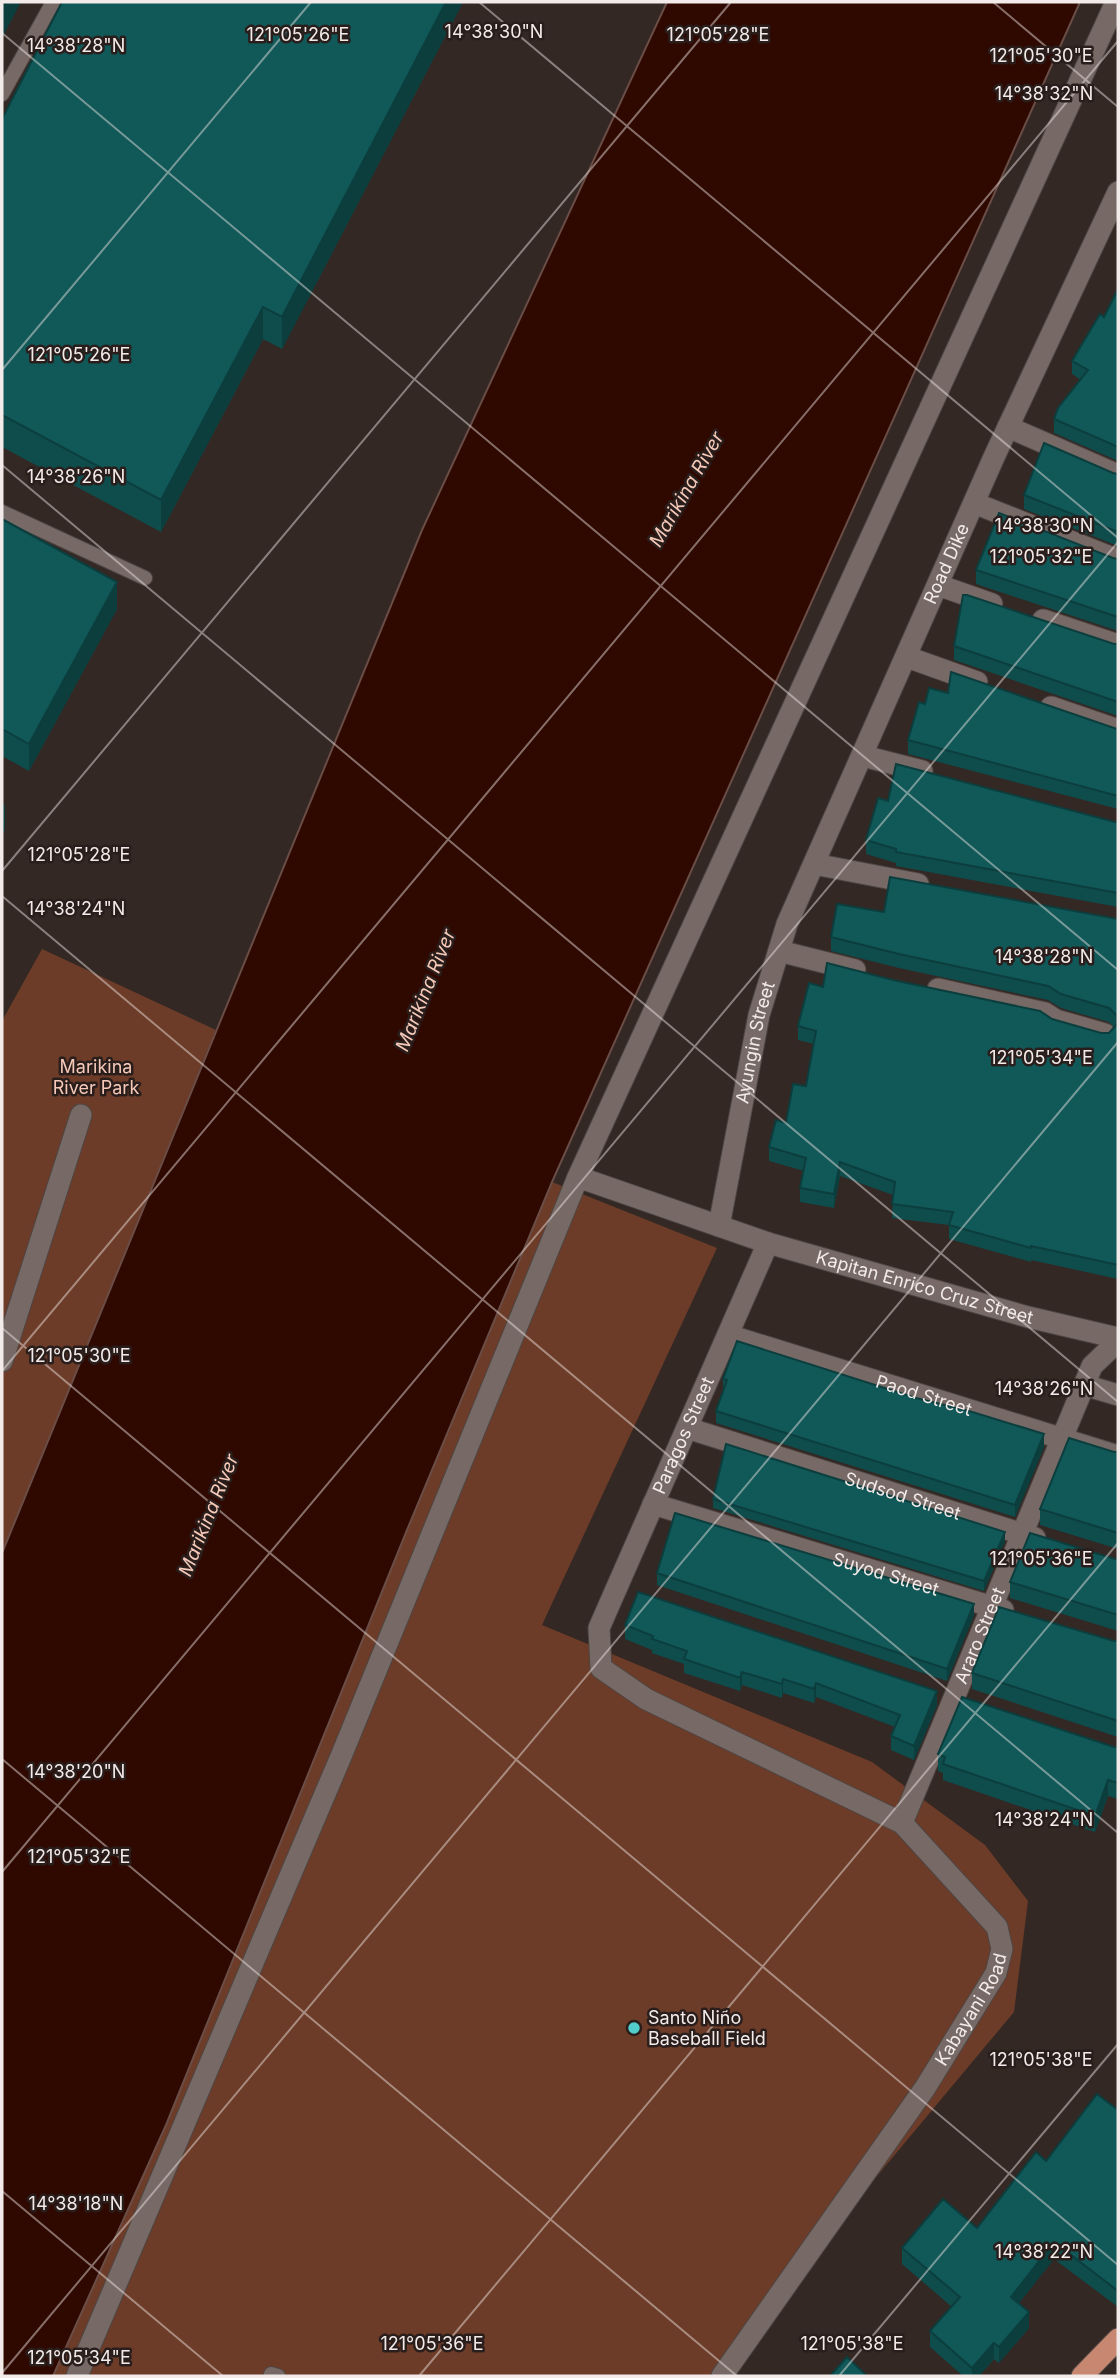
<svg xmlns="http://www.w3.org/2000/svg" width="1120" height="2378" viewBox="0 0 1120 2378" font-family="Inter,sans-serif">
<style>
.green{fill:#6c3c29}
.water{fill:#2f0900;stroke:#6a4d46;stroke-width:2}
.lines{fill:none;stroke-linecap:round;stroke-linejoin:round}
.lane-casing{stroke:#4e4542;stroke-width:16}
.street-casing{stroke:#4e4542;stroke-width:23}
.primary-casing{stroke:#4e4542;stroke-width:23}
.lane{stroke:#776a66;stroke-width:14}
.street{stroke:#776a66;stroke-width:21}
.primary{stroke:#c78770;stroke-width:21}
.wall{fill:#0f4c4c}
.shaded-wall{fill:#0c3e3e}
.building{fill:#115858;stroke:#0c3e3e;stroke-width:2}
.ticks{fill:none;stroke:#f3ebe9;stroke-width:2;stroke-opacity:0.45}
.poi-dot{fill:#52cdcc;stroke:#291e1b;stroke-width:2.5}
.labels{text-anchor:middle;stroke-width:5;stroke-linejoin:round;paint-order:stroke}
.street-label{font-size:18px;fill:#f3ebe9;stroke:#291e1b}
.park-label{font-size:18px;fill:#f5c8b8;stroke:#291e1b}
.poi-label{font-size:18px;fill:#f3ebe9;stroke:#291e1b;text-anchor:start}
.water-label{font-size:19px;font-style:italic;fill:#f6c9b9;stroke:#291e1b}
.ticks-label{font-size:18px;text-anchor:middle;fill:#f3ebe9;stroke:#291e1b;stroke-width:5;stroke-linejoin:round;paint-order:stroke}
</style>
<rect width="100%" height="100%" fill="#332824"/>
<path class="green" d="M 42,949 L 216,1030 L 2,1553 L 2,1021 Z
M 552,1182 L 717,1248 L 542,1625 L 872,1762 L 985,1845 L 1028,1901 L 1014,2012 L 710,2376 L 53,2376 L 166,2125 L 407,1530 Z"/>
<path class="water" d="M 667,2 L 1080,2 L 552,1182 L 407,1530 L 166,2125 L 53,2376 L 2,2376 L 2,1553 L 422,530 Z"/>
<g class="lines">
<g class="lane-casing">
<path id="lane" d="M 2,94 L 53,2
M 2,512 L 145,578
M 271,2374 L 278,2376"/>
</g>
<g class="street-casing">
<g id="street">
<path d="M 1008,427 L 1118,475"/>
<path d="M 974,503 L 1118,560"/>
<path d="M 938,585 L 992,604"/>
<path d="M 1043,620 L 1118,645"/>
<path d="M 907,657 L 977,682"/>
<path d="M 1051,707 L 1118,730"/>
<path d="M 863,756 L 922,771"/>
<path d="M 814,864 L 918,884"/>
<path d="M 779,951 L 855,970"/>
<path d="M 938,989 L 1045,1013 L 1056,1020 L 1105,1034"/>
<path id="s1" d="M 578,1177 L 768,1243 L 1028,1317 L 1118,1338"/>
<path id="s2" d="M 719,1226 L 759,1015 L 787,924 L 994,457 L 1118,192"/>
<path id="s3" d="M 728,1335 L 1118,1456"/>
<path d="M 2,1361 L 81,1115"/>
<path d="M 1084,1385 L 1118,1395"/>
<path id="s4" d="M 687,1428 L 1035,1538"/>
<path id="s5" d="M 653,1504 L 1003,1610"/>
<path id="s6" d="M 902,1823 L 1092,1366 L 1118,1341"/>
<path d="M 77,2376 L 342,1754 L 578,1177 L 1116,2"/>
<path id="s7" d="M 722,2376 L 925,2088 L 996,1973 L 1002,1949 L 997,1927 L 902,1823 L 646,1699 L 601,1668 L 599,1628 L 768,1243"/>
</g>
</g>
<g class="primary-casing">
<path id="primary" d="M 1082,2376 L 1118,2339"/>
</g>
<use href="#lane" class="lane"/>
<use href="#street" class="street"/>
<use href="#primary" class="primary"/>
</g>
<path class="wall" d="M 62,2 L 463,2 L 282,349 L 263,339 L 161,532 L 2,447 L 2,119 Z
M 1118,289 L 1118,461 L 1054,433 L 1054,419 L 1081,380 L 1072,374 L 1072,361 L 1104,317 Z
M 1113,473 L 1118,474 L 1118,546 L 1024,509 L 1024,495 Z
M 2,519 L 117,609 L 29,771 L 2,756 Z
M 1113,558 L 1118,559 L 1118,631 L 976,584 L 976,570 Z
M 1114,644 L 1118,644 L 1118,716 L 954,660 L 954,646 Z
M 925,704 L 1118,729 L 1118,809 L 908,754 L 908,740 Z
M 888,801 L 1118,822 L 1118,907 L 896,866 L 896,863 L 866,854 L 866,840 Z
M 884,912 L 1118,919 L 1118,1279 L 1031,1260 L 1031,1262 L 949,1239 L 949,1225 L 892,1218 L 893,1195 L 840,1176 L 834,1208 L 800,1202 L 800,1188 L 804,1171 L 769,1161 L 769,1147 L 786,1123 L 806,1086 L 814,1044 L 798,1040 L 798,1026 L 823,987 L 893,980 L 1052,1019 L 1101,1033 L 1109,1033 L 1114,1027 L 1109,1022 L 1061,1008 L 1048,1000 L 899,968 L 831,951 L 831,937 Z
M 723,1379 L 1044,1447 L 1015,1517 L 716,1423 L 716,1411 L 723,1390 Z
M 1114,1452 L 1118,1452 L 1118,1549 L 1040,1525 L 1040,1509 Z
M 713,1499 L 1005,1541 L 984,1591 L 713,1508 Z
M 1115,1559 L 1118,1559 L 1118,1631 L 1010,1598 L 1010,1582 Z
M 657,1573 L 974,1615 L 947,1681 L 657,1585 Z
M 625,1625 L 937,1705 L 914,1760 L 891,1750 L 891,1736 L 895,1727 L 816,1697 L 814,1703 L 783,1693 L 782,1698 L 742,1685 L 740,1691 L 684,1673 L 684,1664 L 652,1653 L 652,1650 L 625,1639 Z
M 1114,1641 L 1118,1641 L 1118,1737 L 972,1689 L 972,1673 Z
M 1114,1747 L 1118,1747 L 1118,1799 L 1108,1796 L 1095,1832 L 943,1780 L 943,1773 L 938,1771 L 938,1754 Z
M 1118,2110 L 1118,2307 L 1054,2259 L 1019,2303 L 1029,2328 L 999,2363 L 994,2359 L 979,2376 L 963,2376 L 930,2347 L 930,2331 L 952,2307 L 902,2264 L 902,2248 L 977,2228 L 1046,2161 Z"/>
<path class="shaded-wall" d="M 4,2 L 21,2 L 2,38 L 2,6 Z
M 446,2 L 463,2 L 282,349 L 282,317 Z
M 263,307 L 263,339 L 161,532 L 161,500 Z
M 117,582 L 117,609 L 29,771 L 29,744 Z
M 5,803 L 5,830 L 2,836 L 2,809 Z
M 840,1162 L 840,1176 L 834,1208 L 834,1194 Z
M 1044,1434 L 1044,1447 L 1015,1517 L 1015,1505 Z
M 1005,1532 L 1005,1541 L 984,1591 L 984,1581 Z
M 974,1604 L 974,1615 L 947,1681 L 947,1669 Z
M 742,1672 L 742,1685 L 740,1691 L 740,1678 Z
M 783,1679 L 783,1693 L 782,1698 L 782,1684 Z
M 816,1683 L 816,1697 L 814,1703 L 814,1689 Z
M 937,1691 L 937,1705 L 914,1760 L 914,1746 Z
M 1108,1780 L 1108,1796 L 1095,1832 L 1095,1816 Z
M 1054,2242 L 1054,2259 L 1011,2313 L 1011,2297 Z
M 1029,2312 L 1029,2328 L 999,2363 L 999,2347 Z
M 994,2343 L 994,2359 L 979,2376 L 972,2376 L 972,2368 Z"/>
<path class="building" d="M 62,2 L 446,2 L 282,317 L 263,307 L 161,500 L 2,415 L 2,119 Z
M 1118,289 L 1118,447 L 1054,419 L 1058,408 L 1088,370 L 1072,361 L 1100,314 L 1104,317 Z
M 1044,443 L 1113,473 L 1118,474 L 1118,532 L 1024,495 Z
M 999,513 L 1113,558 L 1118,559 L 1118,617 L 976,570 Z
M 2,519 L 117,582 L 29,744 L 2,729 Z
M 963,595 L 967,595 L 1114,644 L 1118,644 L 1118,702 L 954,646 Z
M 951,672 L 1114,728 L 1118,729 L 1118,796 L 908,740 L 919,702 L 925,704 L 929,688 L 948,693 Z
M 896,764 L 1115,822 L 1118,822 L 1118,893 L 896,852 L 896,849 L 866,840 L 878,798 L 888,801 Z
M 890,877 L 1118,919 L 1118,1265 L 1031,1246 L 1031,1248 L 949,1225 L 953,1212 L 892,1204 L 895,1182 L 840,1162 L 834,1194 L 800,1188 L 806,1158 L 769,1147 L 776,1120 L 786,1123 L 793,1084 L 806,1086 L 816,1031 L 798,1026 L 809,983 L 823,987 L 827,963 L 893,980 L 1040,1011 L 1052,1019 L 1101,1033 L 1109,1033 L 1117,1024 L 1117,1016 L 1109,1008 L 1061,994 L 1048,986 L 899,954 L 831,937 L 837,904 L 884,912 Z
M 737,1341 L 916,1398 L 969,1411 L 1044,1434 L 1015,1505 L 716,1411 L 727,1380 L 723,1379 Z
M 1069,1438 L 1114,1452 L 1118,1452 L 1118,1533 L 1040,1509 Z
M 726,1444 L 1005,1532 L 984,1581 L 713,1499 Z
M 675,1513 L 974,1604 L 947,1669 L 657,1573 Z
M 1030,1533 L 1115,1559 L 1118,1559 L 1118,1615 L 1010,1582 Z
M 638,1592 L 937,1691 L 914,1746 L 891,1736 L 900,1715 L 816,1683 L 814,1689 L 783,1679 L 782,1684 L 742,1672 L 740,1678 L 684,1659 L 687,1651 L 652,1639 L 653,1636 L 625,1625 Z
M 999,1607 L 1114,1641 L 1118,1641 L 1118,1721 L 972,1673 Z
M 962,1697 L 1114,1747 L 1118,1747 L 1118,1783 L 1108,1780 L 1095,1816 L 943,1764 L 945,1757 L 938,1754 Z
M 1097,2094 L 1118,2110 L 1118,2291 L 1054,2242 L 1011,2297 L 1029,2312 L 999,2347 L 994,2343 L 972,2368 L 930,2331 L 960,2297 L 902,2248 L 943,2199 L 977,2228 L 1036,2152 L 1046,2161 Z
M 847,2357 L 867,2376 L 830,2376 Z"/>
<path class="ticks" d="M 479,2 L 1118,538M 993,2 L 1118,107M 2,33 L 1118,970M 2,370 L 311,2M 2,465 L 1118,1402M 2,871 L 731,2M 2,896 L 1118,1833M 2,1328 L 1118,2265M 2,1371 L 1118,41M 2,1759 L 737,2376M 2,1872 L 1118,542M 2,2191 L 223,2376M 2,2373 L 1118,1042M 419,2376 L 1118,1543M 839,2376 L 1118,2044"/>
<circle class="poi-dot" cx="634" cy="2028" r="7"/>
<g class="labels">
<g class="street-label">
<text dy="6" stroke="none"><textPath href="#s2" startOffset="704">Road Dike</textPath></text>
<text dy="6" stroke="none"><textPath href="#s2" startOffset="187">Ayungin Street</textPath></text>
<text dy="6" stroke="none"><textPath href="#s1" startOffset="364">Kapitan Enrico Cruz Street</textPath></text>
<text dy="6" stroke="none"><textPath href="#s3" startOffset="205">Paod Street</textPath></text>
<text dy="6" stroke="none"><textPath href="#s7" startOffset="1265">Paragos Street</textPath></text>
<text dy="6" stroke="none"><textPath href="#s4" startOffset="226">Sudsod Street</textPath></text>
<text dy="6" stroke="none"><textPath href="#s5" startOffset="243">Suyod Street</textPath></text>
<text dy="6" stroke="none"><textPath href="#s6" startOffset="203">Araro Street</textPath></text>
<text dy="6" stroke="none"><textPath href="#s7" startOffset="444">Kabayani Road</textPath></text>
</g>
<g class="park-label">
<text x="96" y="1073">Marikina<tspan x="96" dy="21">River Park</tspan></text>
</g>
<g class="poi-label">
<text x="648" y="2024">Santo Niño<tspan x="648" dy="21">Baseball Field</tspan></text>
</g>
<g class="water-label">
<text transform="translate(686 489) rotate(-60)" y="7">Marikina River</text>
<text transform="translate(425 990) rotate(-68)" y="7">Marikina River</text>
<text transform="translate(208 1515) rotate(-68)" y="7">Marikina River</text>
</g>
</g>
<g class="ticks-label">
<text x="494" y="38">14°38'30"N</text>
<text x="298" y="41">121°05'26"E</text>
<text x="718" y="41">121°05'28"E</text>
<text x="76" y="52">14°38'28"N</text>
<text x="1041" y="62">121°05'30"E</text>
<text x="1044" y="100">14°38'32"N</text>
<text x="79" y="361">121°05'26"E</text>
<text x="76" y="483">14°38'26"N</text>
<text x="1044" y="532">14°38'30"N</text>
<text x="1041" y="563">121°05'32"E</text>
<text x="79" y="861">121°05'28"E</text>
<text x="76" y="915">14°38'24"N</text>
<text x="1044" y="963">14°38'28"N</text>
<text x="1041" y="1064">121°05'34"E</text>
<text x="79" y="1362">121°05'30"E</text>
<text x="1044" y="1395">14°38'26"N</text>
<text x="1041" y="1565">121°05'36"E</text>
<text x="76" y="1778">14°38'20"N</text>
<text x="1044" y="1826">14°38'24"N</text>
<text x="79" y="1863">121°05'32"E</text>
<text x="1041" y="2066">121°05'38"E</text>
<text x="76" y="2210">14°38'18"N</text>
<text x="1044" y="2258">14°38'22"N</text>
<text x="432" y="2350">121°05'36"E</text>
<text x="852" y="2350">121°05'38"E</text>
<text x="79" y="2364">121°05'34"E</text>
</g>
<rect width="1120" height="2378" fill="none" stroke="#f3ebe9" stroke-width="7"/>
</svg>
